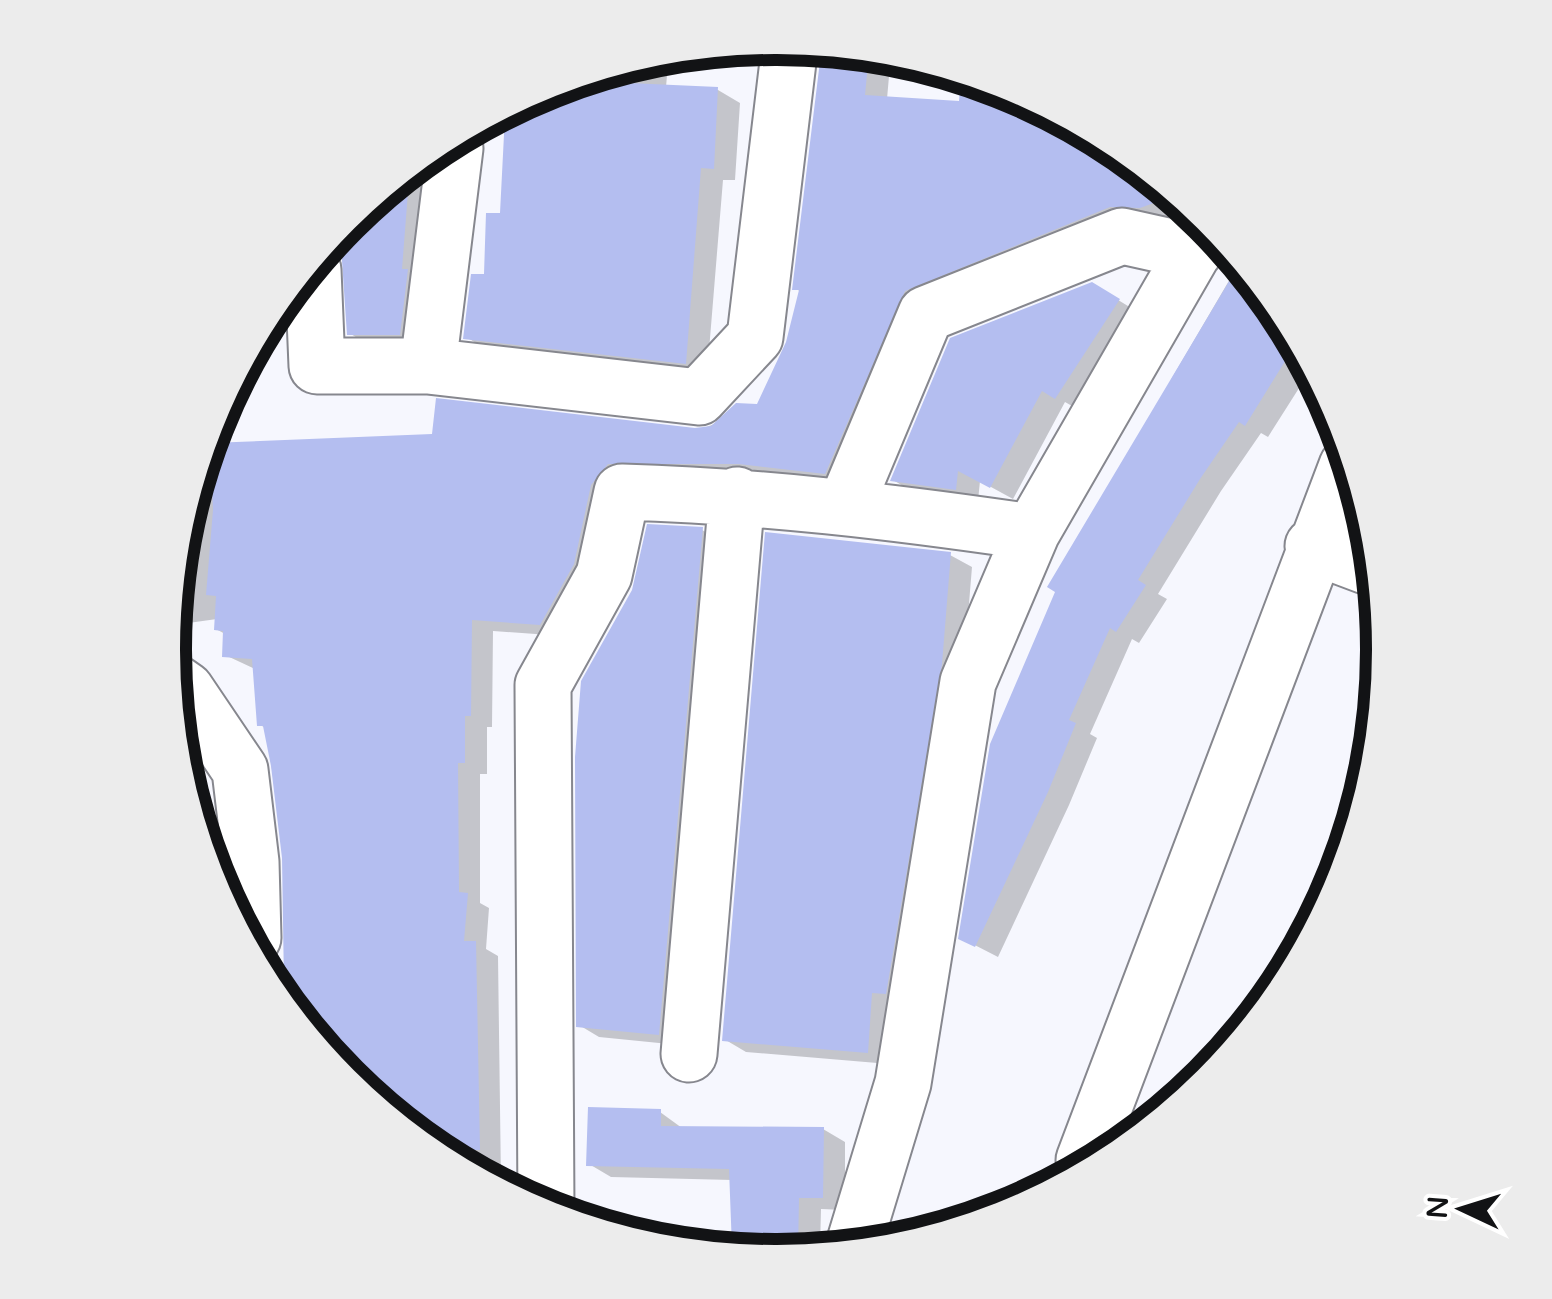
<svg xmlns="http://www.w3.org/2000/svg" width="1552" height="1299" viewBox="0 0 1552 1299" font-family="'Varela Round',sans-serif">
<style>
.shadow{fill:#0003}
.building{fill:#b4bef0}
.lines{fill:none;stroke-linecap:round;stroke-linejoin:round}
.minor-casing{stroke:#86878e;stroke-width:59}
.minor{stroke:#fff;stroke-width:55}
.rim{fill:none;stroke:#121315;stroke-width:12}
</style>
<rect width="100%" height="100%" fill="#f6f7fe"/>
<path class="shadow" d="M 823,52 L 890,65 L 887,99 L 1059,169 L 1104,153 L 1189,210 L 927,303 L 847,485 L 631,475 L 563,636 L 493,631 L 492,727 L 487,727 L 487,774 L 480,774 L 480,903 L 489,908 L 486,949 L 498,956 L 501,1182 L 346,1078 L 287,989 L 285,861 L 266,728 L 260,725 L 255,669 L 225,655 L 225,634 L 216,629 L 217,619 L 174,625 L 210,446 L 696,431 L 759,407 L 788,343 L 801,292 L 795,288 Z
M 668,64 L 666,87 L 718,90 L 740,103 L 735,180 L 723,180 L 707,375 L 488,350 L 466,337 L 502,216 L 507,121 L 501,117 L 544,88 Z
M 433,163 L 422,346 L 371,346 L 349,333 L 342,246 L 330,245 L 347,220 Z
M 1237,267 L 1308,374 L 1268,437 L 1261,433 L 1221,491 L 1158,594 L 1167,599 L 1139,643 L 1132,639 L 1090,734 L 1097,738 L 1069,805 L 998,957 L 961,938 L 1172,378 Z
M 1092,284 L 1141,314 L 1079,410 L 1065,402 L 1013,499 L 980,481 L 978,501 L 915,493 L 893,480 Z
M 702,530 L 722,541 L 679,1045 L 599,1037 L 579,1025 Z
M 950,555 L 972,567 L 963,677 L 889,1064 L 746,1052 L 724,1039 Z
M 660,1112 L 682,1128 L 823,1129 L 845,1142 L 845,1210 L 821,1209 L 820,1248 L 775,1256 L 735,1248 L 732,1180 L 611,1177 L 589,1164 Z"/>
<path class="building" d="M 820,61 L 868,64 L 865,95 L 959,101 L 960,88 L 1015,93 L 1170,197 L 1140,208 L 1110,207 L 905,291 L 825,474 L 739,464 L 608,464 L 591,485 L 574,564 L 540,625 L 472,620 L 471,716 L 465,716 L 465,763 L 458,763 L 459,892 L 468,893 L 464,941 L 476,941 L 480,1150 L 454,1150 L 346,1078 L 284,985 L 282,858 L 271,766 L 263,726 L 257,726 L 252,659 L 222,657 L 223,631 L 214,630 L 216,596 L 206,595 L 213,510 L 210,443 L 432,434 L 436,398 L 695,428 L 711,426 L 736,403 L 757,404 L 786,342 L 799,290 L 792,290 Z
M 584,81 L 718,87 L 714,169 L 701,168 L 686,364 L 463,339 L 471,274 L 484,274 L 486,213 L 500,213 L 505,115 L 544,88 Z
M 409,179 L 402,269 L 408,269 L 400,335 L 347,335 L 340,231 L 347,220 Z
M 1237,268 L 1292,350 L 1245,426 L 1239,422 L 1200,479 L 1138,580 L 1146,585 L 1116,632 L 1110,628 L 1069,720 L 1076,723 L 1048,792 L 975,947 L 958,939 L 990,744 L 1055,592 L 1047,587 Z
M 1092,282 L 1120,299 L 1055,399 L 1042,391 L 990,488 L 958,471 L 956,490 L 890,481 L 950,338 Z
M 647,524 L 703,527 L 659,1035 L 576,1027 L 575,757 L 581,681 L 632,590 Z
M 765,532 L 951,552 L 942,664 L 886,994 L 872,993 L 868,1053 L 722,1041 Z
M 588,1107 L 661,1109 L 661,1126 L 824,1127 L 823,1198 L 799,1198 L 798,1252 L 775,1256 L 732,1248 L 729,1169 L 586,1166 Z"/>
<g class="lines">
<g class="minor-casing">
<path id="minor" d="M 455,148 L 428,366 L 699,397 L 755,337 L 790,45
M 313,270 L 317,366 L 428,366
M 846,505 L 926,314 L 1122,236 L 1194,252
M 1313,546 L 1366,566
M 176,683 L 186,690 L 240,770 L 251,862 L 253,938
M 689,1054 L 737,495
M 1084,1160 L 1347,466
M 546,1211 L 543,685 L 604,575 L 622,492 C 761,496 895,512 1032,532
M 855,1241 L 903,1083 L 968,682 L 1032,532 L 1209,225"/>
</g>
<use href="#minor" class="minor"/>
</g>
<path d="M0 0H1552V1299H0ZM775 60H777A589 589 0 0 1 1366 649V650A589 589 0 0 1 777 1239H775A589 589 0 0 1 186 650V649A589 589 0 0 1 775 60Z" fill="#ececec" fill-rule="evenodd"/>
<path class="rim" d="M775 60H777A589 589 0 0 1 1366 649V650A589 589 0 0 1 777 1239H775A589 589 0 0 1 186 650V649A589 589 0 0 1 775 60Z"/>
<g transform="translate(1462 1209) rotate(274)" stroke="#ffffff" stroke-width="8" paint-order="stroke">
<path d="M0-8L18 38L0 25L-18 38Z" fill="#121315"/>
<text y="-15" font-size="28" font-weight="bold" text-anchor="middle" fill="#121315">N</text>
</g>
</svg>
